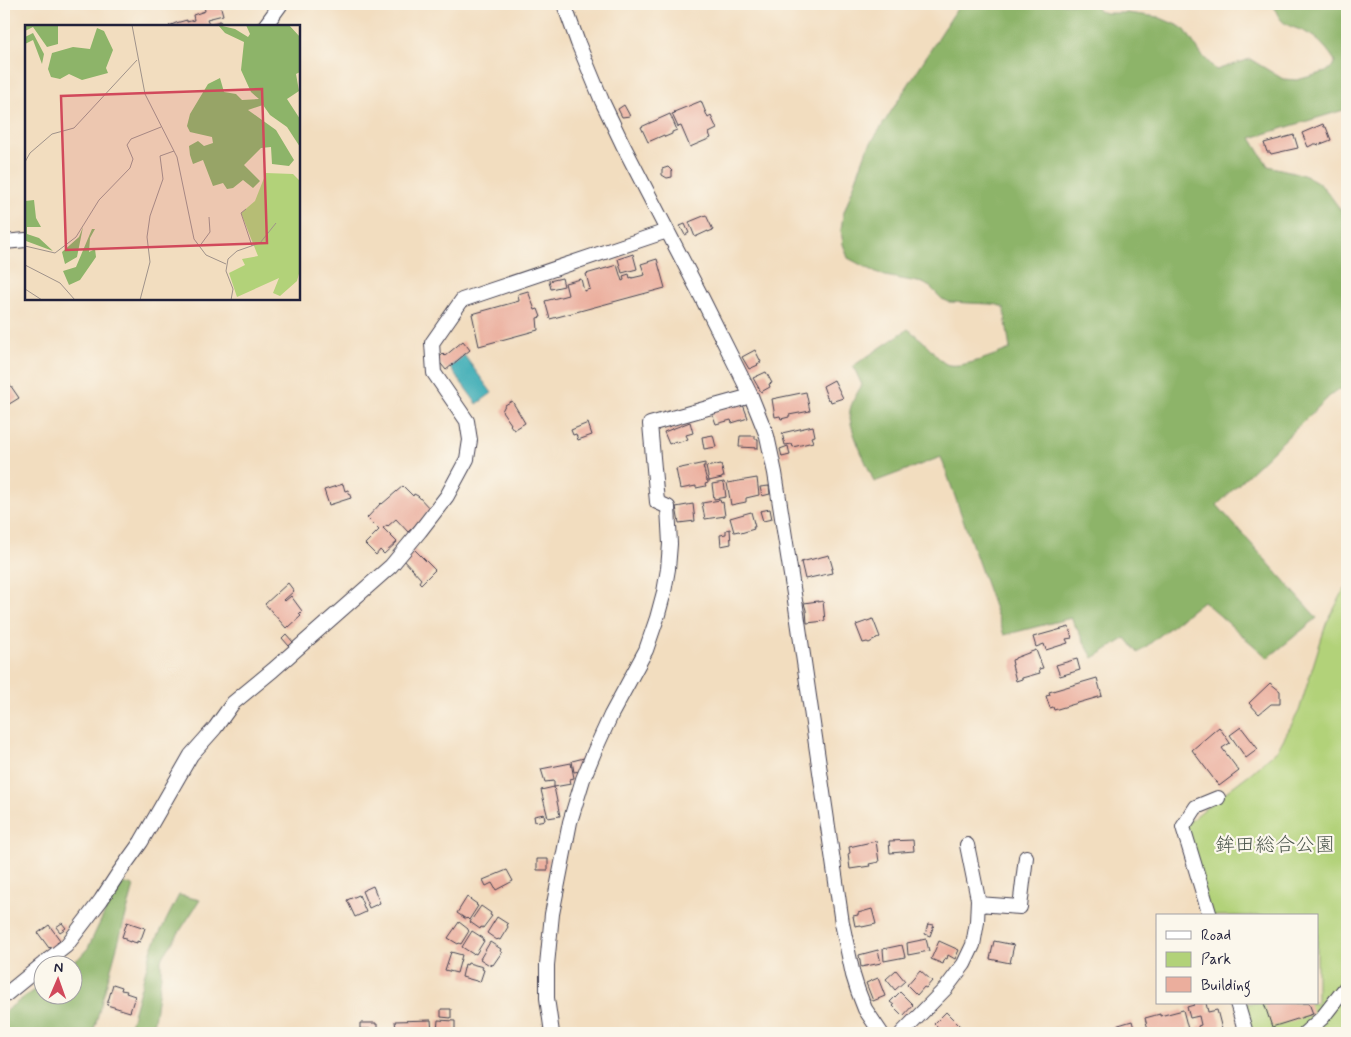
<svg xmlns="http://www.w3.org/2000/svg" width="1351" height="1037" viewBox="0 0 1351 1037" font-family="Mynerve,'Klee One',sans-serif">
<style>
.green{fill:#b2d279;stroke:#6a7a5a}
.forest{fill:#8db469;stroke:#586b52}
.water{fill:#3bacb5;stroke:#2e6778}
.building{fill:#ebae9d}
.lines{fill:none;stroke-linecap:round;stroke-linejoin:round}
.minor-casing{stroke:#413e4f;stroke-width:16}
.minor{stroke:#fff;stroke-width:14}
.labels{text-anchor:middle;stroke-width:4.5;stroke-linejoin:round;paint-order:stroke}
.park-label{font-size:20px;fill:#4d574e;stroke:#fbf7ec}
.inset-road{fill:none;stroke:#9f928a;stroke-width:1}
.view{fill:#d1495b;fill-opacity:0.15;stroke:#d1495b;stroke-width:2.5}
.inset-edge{fill:none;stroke:#22223b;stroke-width:2.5}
</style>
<rect width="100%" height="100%" fill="#fbf7ec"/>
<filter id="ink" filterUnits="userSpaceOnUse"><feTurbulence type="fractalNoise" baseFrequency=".02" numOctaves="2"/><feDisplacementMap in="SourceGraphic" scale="10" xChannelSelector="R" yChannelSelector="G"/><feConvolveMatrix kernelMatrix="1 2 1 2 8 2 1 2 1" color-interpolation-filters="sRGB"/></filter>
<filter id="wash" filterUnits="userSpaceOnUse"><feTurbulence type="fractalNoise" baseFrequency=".0096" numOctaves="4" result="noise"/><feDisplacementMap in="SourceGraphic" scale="20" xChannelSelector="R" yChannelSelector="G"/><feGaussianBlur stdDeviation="1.12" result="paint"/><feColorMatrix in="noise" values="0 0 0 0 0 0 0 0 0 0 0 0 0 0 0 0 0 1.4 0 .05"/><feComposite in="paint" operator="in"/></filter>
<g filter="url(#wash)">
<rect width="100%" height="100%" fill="#f2ddbf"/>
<path class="green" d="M 1347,587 L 1347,1033 L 1246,1033 L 1237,1003 L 1317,1003 L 1317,916 L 1210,916 L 1183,827 L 1218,798 L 1252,772 L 1278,749 L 1299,711 L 1326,624 L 1343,592 Z"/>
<path class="forest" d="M 960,4 L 1094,4 L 1099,11 L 1106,13 L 1127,13 L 1158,17 L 1179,26 L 1185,30 L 1201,54 L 1216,70 L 1250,59 L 1283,79 L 1297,80 L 1326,72 L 1332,67 L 1335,61 C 1328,50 1319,39 1307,33 C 1286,23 1282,28 1273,4 L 1347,4 L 1347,109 L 1251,138 L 1268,166 C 1286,171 1310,173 1323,187 C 1332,196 1338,208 1347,218 L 1347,388 L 1335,391 L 1217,505 L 1317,618 L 1268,658 L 1203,601 L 1138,653 L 1126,638 L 1093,658 L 1071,618 L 1004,635 L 941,457 L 874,482 C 868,465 847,427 850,410 C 852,401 857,393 862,385 L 853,366 L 908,329 C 914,334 921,339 926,344 C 932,350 939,360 946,364 C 959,370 997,354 1010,349 L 1004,308 L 998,305 L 990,304 L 949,302 L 942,299 L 930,287 L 923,283 L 885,276 L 863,266 L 848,258 L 843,244 L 841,230 L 843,215 L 867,149 Z
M 119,882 L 134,886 L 93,1033 L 4,1033 L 4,1012 L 42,984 L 42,994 L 72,994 L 72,964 L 70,964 L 78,959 L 88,948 Z
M 179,895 L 200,900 L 161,960 L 161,976 L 152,1033 L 126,1033 L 131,1022 L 152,948 Z"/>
<path class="water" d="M 464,355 L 492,393 L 477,404 L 449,366 Z"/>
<g id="blocks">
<path class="building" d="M 215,4 L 220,4 L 223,15 L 207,19 L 210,26 L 169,26 L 176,23 L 187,20 L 187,22 L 194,20 L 193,15 L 205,11 L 204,6 Z
M 220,21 L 222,26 L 211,26 L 210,24 Z
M 701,101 L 708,118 L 711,116 L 717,129 L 709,133 L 711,138 L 690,147 L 681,126 L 678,127 L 672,114 L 675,113 L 674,112 Z
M 624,105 L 630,116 L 622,117 L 618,109 Z
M 670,114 L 677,130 L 672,132 L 672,134 L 665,137 L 664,135 L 648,142 L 641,127 Z
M 1323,124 L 1324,127 L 1326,127 L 1331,140 L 1318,145 L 1317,144 L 1314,144 L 1308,147 L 1302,133 Z
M 1294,135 L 1298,148 L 1271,154 L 1270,152 L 1267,152 L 1264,143 Z
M 668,167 L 672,171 L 672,177 L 667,178 L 662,175 L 662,169 Z
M 706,215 L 713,230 L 708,232 L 708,231 L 695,237 L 689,222 Z
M 685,224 L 689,233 L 685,235 L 680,226 Z
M 633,254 L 637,269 L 622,273 L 618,259 Z
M 657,259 L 665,288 L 550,319 L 545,301 L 568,295 L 565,283 L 581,279 L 584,291 L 590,289 L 586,274 L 617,265 L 622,281 L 624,280 L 623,276 L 629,274 L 630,278 L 632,277 L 632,278 L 645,275 L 641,264 Z
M 562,278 L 564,286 L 551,289 L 549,281 Z
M 528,291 L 535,310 L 538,309 L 541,317 L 537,318 L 538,330 L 479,346 L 472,314 L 519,301 L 518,294 Z
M 463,341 L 470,350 L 446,370 L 437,359 L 443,354 L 445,356 Z
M 755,350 L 761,362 L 757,364 L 758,365 L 749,369 L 742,357 Z
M 766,372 L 772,383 L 769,384 L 770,387 L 761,392 L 753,378 Z
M 4,376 L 19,398 L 6,406 L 4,403 Z
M 834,380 L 843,398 L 831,402 L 830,399 L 828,400 L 823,386 Z
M 806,392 L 810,411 L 789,415 L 789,417 L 781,419 L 780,416 L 775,417 L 772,399 Z
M 512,401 L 525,423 L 514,430 L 510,425 L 511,424 L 502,411 L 505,405 Z
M 742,402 L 748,418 L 732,423 L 731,420 L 716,424 L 712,413 Z
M 690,422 L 693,433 L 686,435 L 688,439 L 677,443 L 676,441 L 669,444 L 664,432 Z
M 588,423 L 592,435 L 578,440 L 576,434 L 573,435 L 571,430 Z
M 813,426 L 815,436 L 811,437 L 813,442 L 793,447 L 792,444 L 785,445 L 782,433 Z
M 713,435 L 716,447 L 704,449 L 702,437 Z
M 740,436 L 755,436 L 755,439 L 758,439 L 758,448 L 739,447 Z
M 788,446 L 790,455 L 782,457 L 780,449 Z
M 705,463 L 705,466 L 703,466 L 707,481 L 708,481 L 708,483 L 705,484 L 706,486 L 696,488 L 696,486 L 680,489 L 676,469 Z
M 721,464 L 724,477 L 722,477 L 722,478 L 709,481 L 706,467 Z
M 757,478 L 759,495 L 746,498 L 746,502 L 731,505 L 727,483 Z
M 724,482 L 726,497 L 714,499 L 712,484 Z
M 343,484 L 345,491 L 348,490 L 351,498 L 329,505 L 324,490 Z
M 403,486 L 413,496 L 414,494 L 418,496 L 431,510 L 408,532 L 396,519 L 388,526 L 387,525 L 383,528 L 397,542 L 384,554 L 380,550 L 376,555 L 365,544 L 379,530 L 367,518 L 381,503 L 382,504 Z
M 769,486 L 770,494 L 762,496 L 760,487 Z
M 720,500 L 721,503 L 723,502 L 725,516 L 705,519 L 702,503 Z
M 693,504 L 695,521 L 679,523 L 676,507 Z
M 770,509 L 772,519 L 763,521 L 760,511 Z
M 751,512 L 755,527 L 753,527 L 754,529 L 741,533 L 739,531 L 734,532 L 730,518 Z
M 730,529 L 731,544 L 721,546 L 720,535 L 726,534 L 726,530 Z
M 414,549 L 435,570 L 421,584 L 419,582 L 421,579 L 403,559 Z
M 829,555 L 833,569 L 831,569 L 832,573 L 805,579 L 801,562 Z
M 288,583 L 294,591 L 284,600 L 285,601 L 291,596 L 302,611 L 299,614 L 301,616 L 289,627 L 288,626 L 286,628 L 265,604 Z
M 818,601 L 818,602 L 823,601 L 825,621 L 807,623 L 806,610 L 804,603 Z
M 873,619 L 880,637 L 869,643 L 867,642 L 863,643 L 856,625 Z
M 1069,627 L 1072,638 L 1066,639 L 1068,643 L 1046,650 L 1044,644 L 1036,647 L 1033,637 Z
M 286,634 L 293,642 L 289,646 L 282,638 Z
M 1036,650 L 1043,668 L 1039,669 L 1040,673 L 1022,678 L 1022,679 L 1016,681 L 1012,665 L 1013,665 L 1012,660 L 1015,659 L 1015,658 Z
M 1077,659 L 1080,670 L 1060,676 L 1056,665 Z
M 1097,678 L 1102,696 L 1054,710 L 1053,707 L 1050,708 L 1046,696 L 1050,695 L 1049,692 Z
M 1270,683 L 1280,691 L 1280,704 L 1271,704 L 1259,714 L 1249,703 Z
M 1219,727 L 1230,743 L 1222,748 L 1239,771 L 1219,786 L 1192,750 Z
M 1241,727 L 1258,749 L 1246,758 L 1230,735 Z
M 584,758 L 590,760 L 586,770 L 574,772 L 572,761 Z
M 571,763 L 574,778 L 570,779 L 571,784 L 554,787 L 554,781 L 545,782 L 541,769 Z
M 554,787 L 560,816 L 548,818 L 541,790 Z
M 544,814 L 545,820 L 535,822 L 534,816 Z
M 913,840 L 914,851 L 890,853 L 889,841 Z
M 876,841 L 879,862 L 869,864 L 870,866 L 850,869 L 848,854 L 850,853 L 849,847 Z
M 537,859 L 548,859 L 548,870 L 537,870 Z
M 507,870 L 513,881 L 496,890 L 492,883 L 486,886 L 483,880 Z
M 373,886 L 380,903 L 369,908 L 362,891 Z
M 359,895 L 366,912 L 355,917 L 347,900 Z
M 467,897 L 477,904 L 476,905 L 478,906 L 469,920 L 467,918 L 466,919 L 457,913 Z
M 481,906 L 491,913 L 490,915 L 492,916 L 483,928 L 481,927 L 480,929 L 470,922 Z
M 872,909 L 876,924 L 862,927 L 861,925 L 855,926 L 853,916 L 858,915 L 858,913 Z
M 497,917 L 508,924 L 507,925 L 508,927 L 500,940 L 498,939 L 497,940 L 487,933 Z
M 127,922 L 145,928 L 140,942 L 137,941 L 137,943 L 130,941 L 130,942 L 125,940 L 125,938 L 122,937 Z
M 459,922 L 468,929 L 468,930 L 469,931 L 461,944 L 459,943 L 458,944 L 448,938 Z
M 62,923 L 66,928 L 60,932 L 56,927 Z
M 928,924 L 934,925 L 930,936 L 925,934 Z
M 49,925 L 60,940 L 57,942 L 61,947 L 54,952 L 50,947 L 49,948 L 38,933 Z
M 472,931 L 483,938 L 482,940 L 484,941 L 476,954 L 474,953 L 473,954 L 462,947 Z
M 926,939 L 929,951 L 908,955 L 907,943 Z
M 939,941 L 959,950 L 955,959 L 948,955 L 947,959 L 945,958 L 943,964 L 931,959 Z
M 994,941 L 1014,945 L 1010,963 L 990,959 Z
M 490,942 L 501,949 L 500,951 L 502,952 L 493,965 L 491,964 L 491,966 L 480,959 Z
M 902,945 L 905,957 L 884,961 L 883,949 Z
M 878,950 L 881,963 L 861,967 L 859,955 Z
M 451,952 L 462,955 L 457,973 L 445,970 Z
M 468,963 L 483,967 L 482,969 L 484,970 L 480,982 L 462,977 L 465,964 L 467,965 Z
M 896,970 L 905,981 L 895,990 L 886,979 Z
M 920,970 L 932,981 L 926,988 L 924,987 L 917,995 L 907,985 Z
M 878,978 L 885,996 L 873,1001 L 866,983 Z
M 113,984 L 122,987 L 121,990 L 127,991 L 126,993 L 135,996 L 130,1012 L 107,1005 Z
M 900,992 L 913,1005 L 903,1016 L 893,1006 L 894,1005 L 890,1002 Z
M 1195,1003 L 1206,1003 L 1208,1012 L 1217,1010 L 1223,1033 L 1199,1033 L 1198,1026 L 1201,1025 L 1199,1016 L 1190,1018 L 1187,1007 L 1194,1005 L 1193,1004 Z
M 1264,1003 L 1309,1003 L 1313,1014 L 1272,1027 Z
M 441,1009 L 451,1009 L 451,1018 L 441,1017 Z
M 1183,1010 L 1189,1033 L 1149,1033 L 1145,1018 L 1160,1014 L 1160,1016 Z
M 946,1012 L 960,1026 L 953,1033 L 943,1033 L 934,1024 Z
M 431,1020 L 432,1033 L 412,1033 L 412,1029 L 396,1029 L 395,1021 Z
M 438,1020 L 455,1021 L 455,1031 L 452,1032 L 452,1033 L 437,1032 Z
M 1132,1021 L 1135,1032 L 1114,1033 L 1112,1027 Z
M 360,1023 L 376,1023 L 376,1025 L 378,1025 L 378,1029 L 360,1029 Z"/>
</g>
</g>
<g filter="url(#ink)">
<use href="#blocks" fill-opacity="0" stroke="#413e4f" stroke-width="1"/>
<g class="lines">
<g class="minor-casing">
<path id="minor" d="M 564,4 L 578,43 L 602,101 L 623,145 L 699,292 L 751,396 L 767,436 L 775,473 L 796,607 L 842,923 L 853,975 L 858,991 L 865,1009 L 881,1033
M 265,26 L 281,4
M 4,242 L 26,240
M 978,904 L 1020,907 L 1026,857
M 1210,916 L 1183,827 L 1196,807 L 1218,798
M 43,964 L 66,946 L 101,900 L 118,874 L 141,842 L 191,755 L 215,728 L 233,703 L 273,670 L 391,566 L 420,531 L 447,496 L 467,459 L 470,440 L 467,421 L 434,373 L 432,343 L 462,300 L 667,231
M 4,996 L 42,965
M 1237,1003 L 1246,1033
M 552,1033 L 547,998 L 547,965 L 552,914 L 570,822 L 583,779 L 595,750 L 611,715 L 646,650 L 657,618 L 664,592 L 668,569 L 670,544 L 668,507 L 657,502 L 650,424 L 751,396
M 902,1033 L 946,988 L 964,964 L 973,945 L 977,922 L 978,899 L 967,845
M 1305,1033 L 1322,1018 L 1347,986"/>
</g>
<use href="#minor" class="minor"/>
</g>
</g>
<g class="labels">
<g class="park-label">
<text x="1275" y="851">鉾田総合公園</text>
</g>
</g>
<g transform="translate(25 25)">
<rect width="275" height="275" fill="#f2ddbf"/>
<path d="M 241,148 L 268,149 L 275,156 L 275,245 L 272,256 L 255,271 L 248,268 L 254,253 L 212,272 L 204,248 L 220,240 L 217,234 L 233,231 L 216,188 L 230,176 Z" fill="#b2d279"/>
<path d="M 0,0 L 33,0 L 33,19 L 22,22 L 8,2 L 0,6 ZM 193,0 L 210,4 L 223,12 L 225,9 L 221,0 L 264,0 L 275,12 L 275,47 L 271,49 L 274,66 L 262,74 L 275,94 L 275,122 L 262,102 L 245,90 L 238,80 L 223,85 L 251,105 L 269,135 L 264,141 L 247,139 L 246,122 L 236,123 L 219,140 L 235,156 L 228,163 L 218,155 L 208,163 L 202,164 L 198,158 L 188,161 L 178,135 L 168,139 L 165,130 L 164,121 L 173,116 L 179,121 L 188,118 L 187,112 L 165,107 L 162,101 L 165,89 L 183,59 L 195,53 L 199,67 L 211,69 L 217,75 L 234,74 L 226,67 L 216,45 L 219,17 L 200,8 ZM 72,3 L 79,6 L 88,25 L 81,43 L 83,48 L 57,55 L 44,49 L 35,54 L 26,52 L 23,44 L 27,28 L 48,22 L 65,24 ZM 8,8 L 19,29 L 17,39 L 8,15 L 0,19 L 0,12 ZM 9,175 L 11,193 L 16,202 L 2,202 L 2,209 L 14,213 L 28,226 L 1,216 L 0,176 ZM 58,202 L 52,232 L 40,239 L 37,227 L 54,212 ZM 67,204 L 70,204 L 65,213 L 64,227 L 70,224 L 71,232 L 55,255 L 44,260 L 38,246 L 51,242 Z" fill="#8db469"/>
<path class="inset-road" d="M 107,0 L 120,69 L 152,132 L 169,214 L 181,230 L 201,239M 0,137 L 5,128 L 27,109 L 49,103 L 112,35M 221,184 L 216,188 L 227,221M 0,221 L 30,228 L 51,212 L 74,175 L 105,143 L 108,134 L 102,120 L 106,114 L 136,102M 174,222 L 185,207 L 184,192M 0,240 L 35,258 L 50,275M 0,264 L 17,275M 115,275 L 125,237 L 122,212 L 125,191 L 138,154 L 135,131 L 149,126M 206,275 L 208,264 L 201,246 L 203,234 L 212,226 L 235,218 L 251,198"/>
<path class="view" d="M 237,64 L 242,218 L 41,225 L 36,71 Z"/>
<rect width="275" height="275" class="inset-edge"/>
</g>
<rect width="1351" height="1037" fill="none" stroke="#fbf7ec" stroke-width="20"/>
<rect x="1156" y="914" width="162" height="90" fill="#fbf7ec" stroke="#a4a2a5"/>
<rect x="1166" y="931" width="25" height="8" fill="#ffffff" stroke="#a4a2a5"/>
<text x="1201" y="940" font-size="15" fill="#22223b">Road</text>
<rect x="1166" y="952" width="25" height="15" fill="#b2d279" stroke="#a4a2a5"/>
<text x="1201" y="964" font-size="15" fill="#22223b">Park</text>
<rect x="1166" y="977" width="25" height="15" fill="#ebae9d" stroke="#a4a2a5"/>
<text x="1201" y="990" font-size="15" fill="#22223b">Building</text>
<g transform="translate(58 980) rotate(2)"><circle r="24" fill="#fbf7ec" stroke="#a4a2a5"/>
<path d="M0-4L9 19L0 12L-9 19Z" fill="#d1495b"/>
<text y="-8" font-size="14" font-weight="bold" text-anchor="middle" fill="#22223b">N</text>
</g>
</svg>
